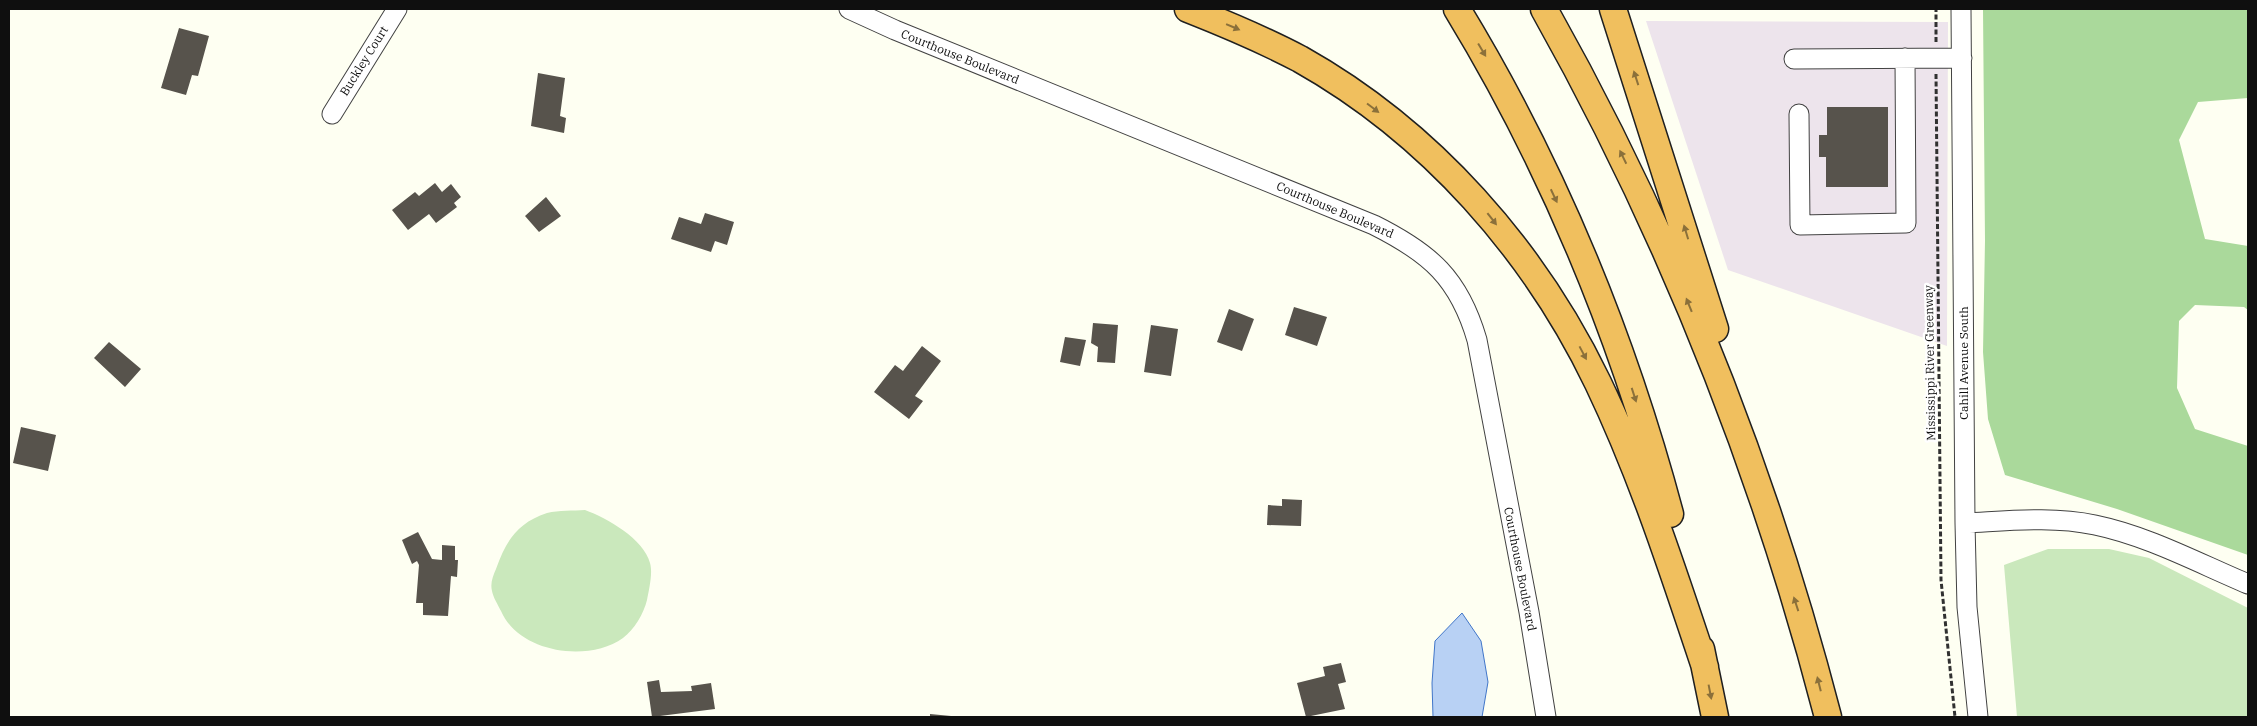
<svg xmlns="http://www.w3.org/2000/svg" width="2257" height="726" viewBox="0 0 2257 726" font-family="'IBM Plex Serif',serif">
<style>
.industrial{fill:#ede4ec}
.green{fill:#cae8bc}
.forest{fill:#aad99b}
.water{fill:#b8d1f4;stroke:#4176c9}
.building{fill:#57534c}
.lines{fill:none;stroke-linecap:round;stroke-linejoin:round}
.minor-casing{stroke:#424242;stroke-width:21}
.highway-casing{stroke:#202020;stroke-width:29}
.path{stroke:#313131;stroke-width:3;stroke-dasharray:5 2.5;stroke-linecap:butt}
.minor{stroke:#fff;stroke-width:19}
.highway{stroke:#f0bf5e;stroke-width:26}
.oneway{fill:#8b703a}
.labels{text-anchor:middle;stroke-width:5;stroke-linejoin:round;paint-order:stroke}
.street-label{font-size:12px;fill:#0f0f0f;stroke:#fff}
</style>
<rect width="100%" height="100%" fill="#fefff2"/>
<path class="industrial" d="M 1646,21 L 1948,22 L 1947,346 L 1728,270 Z"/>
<path class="green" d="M 585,510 C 607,518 644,539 650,563 C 653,573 649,590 647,600 C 644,613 634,630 623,638 C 588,663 519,653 501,611 C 498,605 493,597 492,591 C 490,583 493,576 496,569 C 506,541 517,523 547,513 C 559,510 573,511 585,510 Z
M 2048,549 L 2109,549 L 2149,558 L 2248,608 L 2248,717 L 2017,717 L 2004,565 Z"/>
<path class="forest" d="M 1983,9 L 2248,9 L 2248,98 L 2198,102 L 2179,140 L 2205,239 L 2248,246 L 2248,310 L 2244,307 L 2195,305 L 2179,321 L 2177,388 L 2195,429 L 2248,446 L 2248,555 L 2117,509 L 2005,475 L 1988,419 L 1983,352 L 1985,241 Z"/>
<path class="water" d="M 1462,613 L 1481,641 L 1488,682 L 1482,717 L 1433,717 L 1432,683 L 1435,641 Z"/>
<path class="building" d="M 179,28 L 209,36 L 198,76 L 192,75 L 186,95 L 161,88 Z
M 538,73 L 565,78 L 560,116 L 566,118 L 564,133 L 531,126 Z
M 1827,107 L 1888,107 L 1888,187 L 1826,187 L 1826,157 L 1819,157 L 1819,135 L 1827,135 Z
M 435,183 L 442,192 L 451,184 L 461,197 L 454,203 L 457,207 L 436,223 L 429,214 L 408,230 L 392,210 L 415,192 L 419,196 Z
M 546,197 L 561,216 L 539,232 L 525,216 Z
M 705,213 L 734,222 L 727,245 L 715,241 L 711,252 L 671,239 L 679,217 L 701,224 Z
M 1294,307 L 1327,317 L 1317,346 L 1285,335 Z
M 1229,309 L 1254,319 L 1242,351 L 1217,342 Z
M 1093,323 L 1118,325 L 1115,363 L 1097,362 L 1098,347 L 1091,343 Z
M 1151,325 L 1178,329 L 1171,376 L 1144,372 Z
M 1065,337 L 1086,340 L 1080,366 L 1060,362 Z
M 109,342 L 141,369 L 125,387 L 94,358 Z
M 922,346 L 941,361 L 915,396 L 923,401 L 909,419 L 874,392 L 895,365 L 903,371 Z
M 21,427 L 56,435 L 48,471 L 13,463 Z
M 1282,499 L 1302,500 L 1301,526 L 1267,525 L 1268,505 L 1282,506 Z
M 418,532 L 432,559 L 442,560 L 442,545 L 455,546 L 455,560 L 458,560 L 457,577 L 451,576 L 448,616 L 423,615 L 423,603 L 416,603 L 419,565 L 417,561 L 412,564 L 402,540 Z
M 1341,663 L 1346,682 L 1338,684 L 1345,709 L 1306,717 L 1297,683 L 1325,676 L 1323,667 Z
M 659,680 L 661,692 L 692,691 L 691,686 L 711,683 L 715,709 L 652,717 L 647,682 Z
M 930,714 L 951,716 L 951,717 L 930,717 Z"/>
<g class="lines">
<g class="minor-casing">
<path id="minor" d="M 849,9 L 895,30 L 1374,225 C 1430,253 1459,278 1477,340 L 1529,612 L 1546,717
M 1961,9 L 1965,523 L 1967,607 L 1978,717
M 1794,59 L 1962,58
M 332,114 L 397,9
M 1799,114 L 1800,225 L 1906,223 L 1905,58
M 1965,523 C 2008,521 2052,516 2095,525 C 2148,536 2198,563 2248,584"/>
</g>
<g class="highway-casing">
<path id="highway" d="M 1188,9 C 1226,24 1264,40 1300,59 C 1430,132 1534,250 1598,383 C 1642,475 1673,571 1705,667
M 1457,9 C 1552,165 1623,338 1670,514
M 1544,9 C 1669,231 1764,470 1828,717
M 1613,9 L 1715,329
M 1701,649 L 1715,717"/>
</g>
<path class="path" d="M 1936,42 L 1936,9
M 1936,74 L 1941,580 L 1955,717"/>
<use href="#minor" class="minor"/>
<use href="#highway" class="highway"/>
</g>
<defs><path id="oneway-solid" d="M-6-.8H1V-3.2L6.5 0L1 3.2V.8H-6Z" transform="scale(1.25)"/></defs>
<g class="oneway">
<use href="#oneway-solid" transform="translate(1233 27) rotate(23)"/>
<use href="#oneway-solid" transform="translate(1482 50) rotate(59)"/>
<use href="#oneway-solid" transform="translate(1636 78) rotate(-108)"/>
<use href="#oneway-solid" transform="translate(1373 108) rotate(37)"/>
<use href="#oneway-solid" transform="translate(1623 157) rotate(-116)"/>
<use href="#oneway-solid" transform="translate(1554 196) rotate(65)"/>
<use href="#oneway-solid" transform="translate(1492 219) rotate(52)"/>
<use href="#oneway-solid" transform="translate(1686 232) rotate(-107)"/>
<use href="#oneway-solid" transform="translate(1689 305) rotate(-112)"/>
<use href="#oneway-solid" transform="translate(1583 353) rotate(62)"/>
<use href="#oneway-solid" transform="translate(1634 395) rotate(72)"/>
<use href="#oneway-solid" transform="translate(1796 604) rotate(-108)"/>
<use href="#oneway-solid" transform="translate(1819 684) rotate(-104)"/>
<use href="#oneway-solid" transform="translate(1710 692) rotate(79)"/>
</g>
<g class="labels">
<g class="street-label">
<text transform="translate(960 57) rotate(22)" y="4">Courthouse Boulevard</text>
<text transform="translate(364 61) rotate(-58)" y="4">Buckley Court</text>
<text transform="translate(1335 210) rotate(23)" y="4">Courthouse Boulevard</text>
<text transform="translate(1930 363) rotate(-91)" y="4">Mississippi River Greenway</text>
<text transform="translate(1964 363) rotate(-90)" y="4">Cahill Avenue South</text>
<text transform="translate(1520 569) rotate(79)" y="4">Courthouse Boulevard</text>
</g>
</g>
<rect width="2257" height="726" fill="none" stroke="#0f0f0f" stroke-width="20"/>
</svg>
